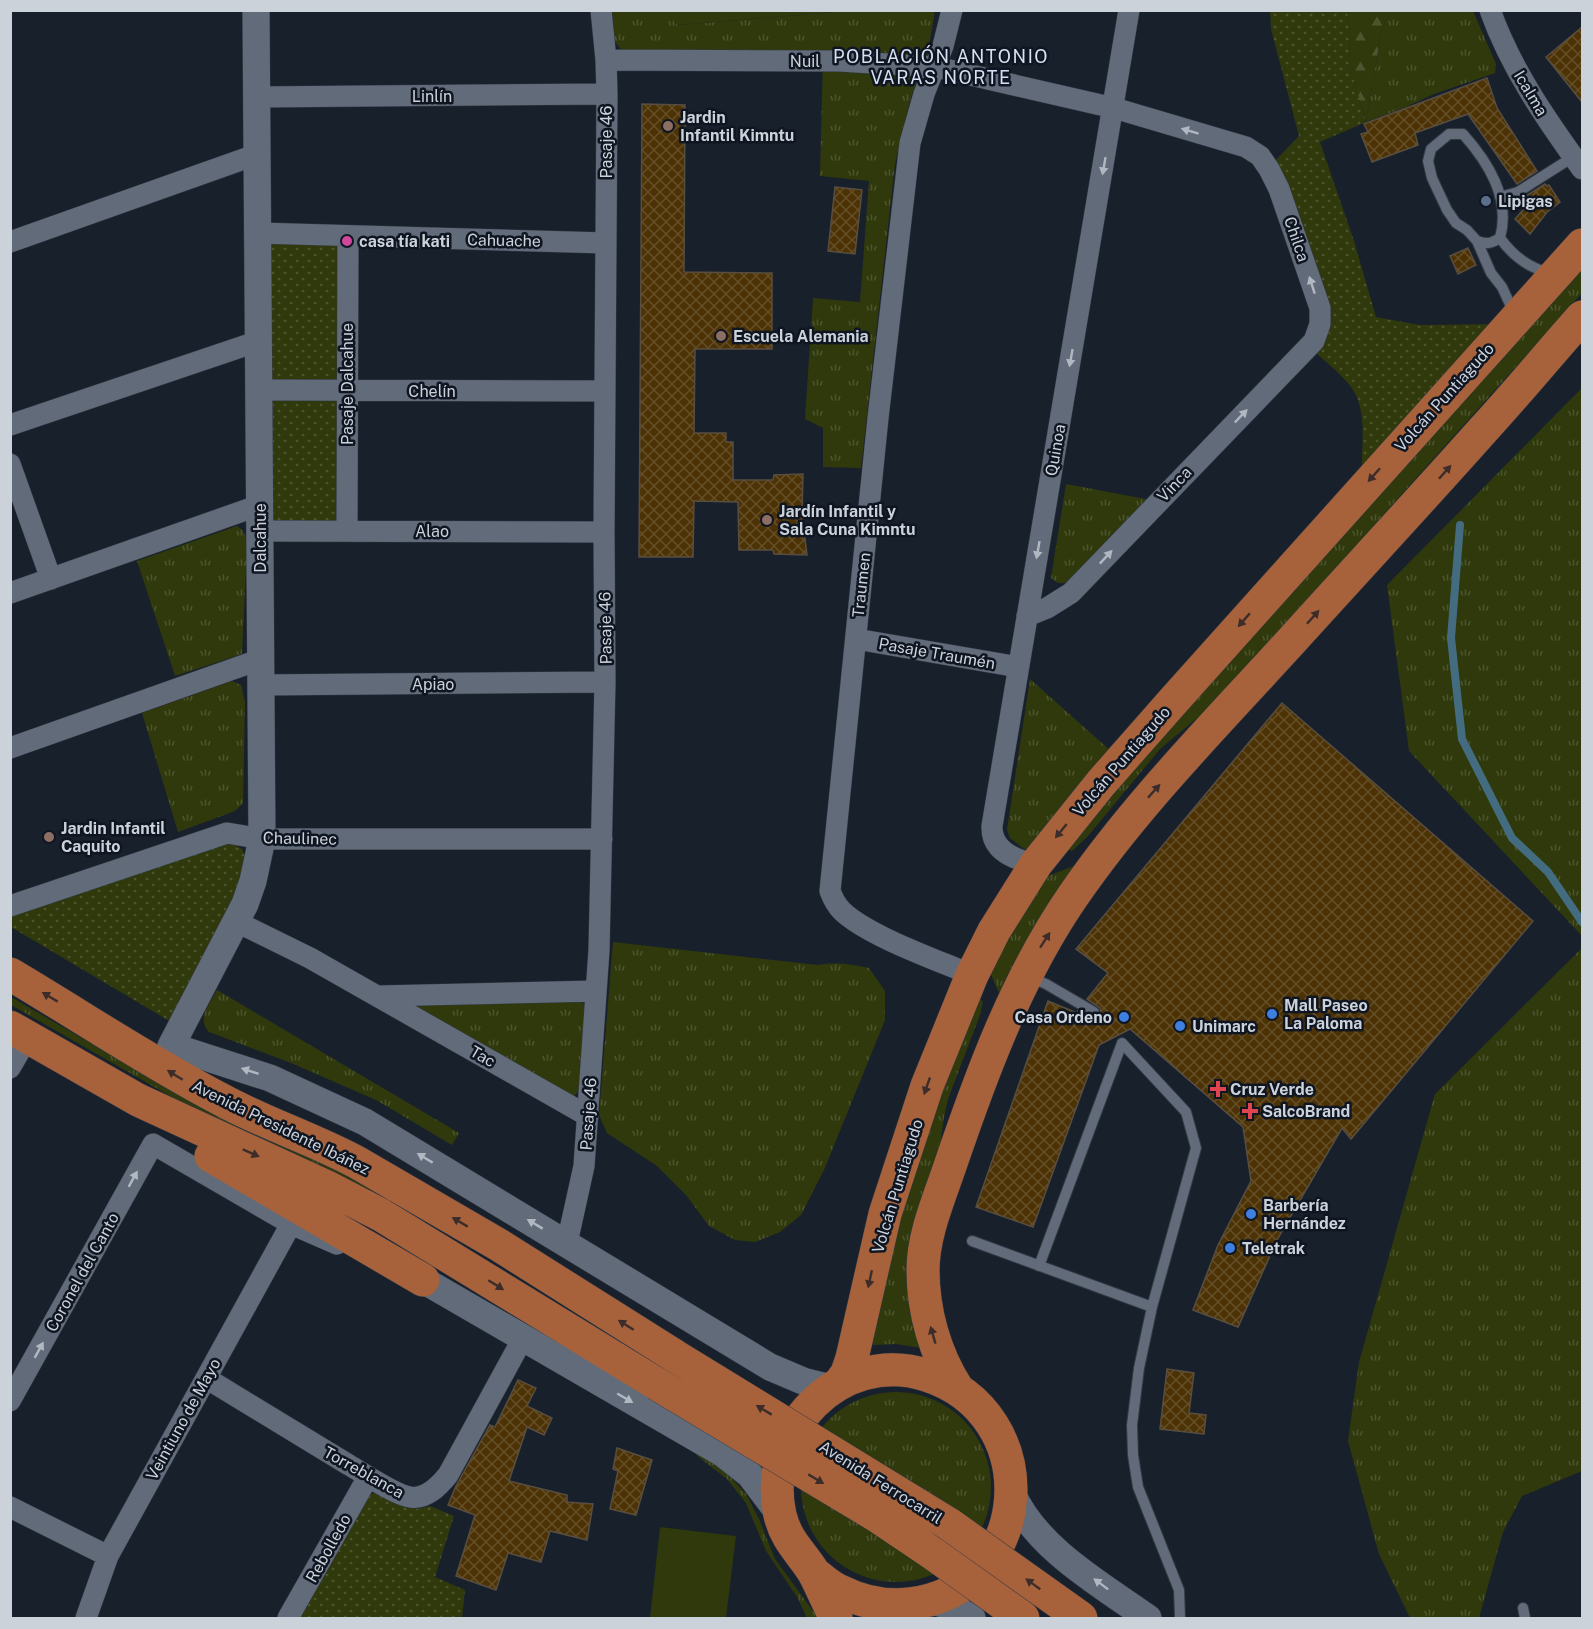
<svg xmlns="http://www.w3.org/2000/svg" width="1593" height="1629" viewBox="0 0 1593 1629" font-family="'Public Sans',sans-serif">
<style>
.grass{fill:url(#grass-tufts)}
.forest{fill:url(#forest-firs)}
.park{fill:url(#park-dots)}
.garden{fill:#2f390b}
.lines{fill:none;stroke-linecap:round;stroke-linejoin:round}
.stream{stroke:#446c80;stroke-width:8}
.building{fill:url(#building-cross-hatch);stroke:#584e40;stroke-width:1.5}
.service-casing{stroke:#343944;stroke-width:12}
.minor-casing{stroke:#343944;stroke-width:22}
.tertiary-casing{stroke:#343944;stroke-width:28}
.primary-casing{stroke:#343944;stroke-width:34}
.service{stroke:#616b7a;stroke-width:10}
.minor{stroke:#616b7a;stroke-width:21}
.tertiary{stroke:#616b7a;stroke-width:27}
.primary{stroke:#a7623c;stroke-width:33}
.primary-bridge-casing{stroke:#343944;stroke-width:34;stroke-linecap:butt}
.primary-bridge{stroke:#a7623c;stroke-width:33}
.oneway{fill:#b1b8c2}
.oneway2{fill:#3d2d2a}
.education-dot{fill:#8d6e63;stroke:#0f1622;stroke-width:2}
.service-dot{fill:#5c6f8a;stroke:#0f1622;stroke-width:2}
.hotel-dot{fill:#d1479c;stroke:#0f1622;stroke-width:2}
.shop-dot{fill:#3f7fe0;stroke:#0f1622;stroke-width:2}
.health-dot{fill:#e0444e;stroke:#0f1622;stroke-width:2}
.labels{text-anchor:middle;stroke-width:5;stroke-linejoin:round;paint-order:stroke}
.street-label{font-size:16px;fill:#ccd2da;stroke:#0f1622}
.poi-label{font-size:16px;font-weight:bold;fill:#ccd2da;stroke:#0f1622;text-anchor:start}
.neighbourhood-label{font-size:18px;letter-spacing:1.5px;fill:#d5e1f2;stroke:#0f1622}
</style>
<defs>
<pattern id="grass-tufts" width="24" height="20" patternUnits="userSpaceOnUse" patternTransform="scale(1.5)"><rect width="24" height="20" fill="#2f390b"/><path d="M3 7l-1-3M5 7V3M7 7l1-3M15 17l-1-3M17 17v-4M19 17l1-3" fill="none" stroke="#4c552e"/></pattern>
<pattern id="forest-firs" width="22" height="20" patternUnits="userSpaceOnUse" patternTransform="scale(1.5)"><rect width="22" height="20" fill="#2f390b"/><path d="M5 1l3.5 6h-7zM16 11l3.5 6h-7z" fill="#4c552e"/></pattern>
<pattern id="park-dots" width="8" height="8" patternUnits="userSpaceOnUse" patternTransform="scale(1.5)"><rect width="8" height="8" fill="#2f390b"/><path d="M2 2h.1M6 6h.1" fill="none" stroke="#4c552e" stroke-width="1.8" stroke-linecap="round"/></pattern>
<pattern id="building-cross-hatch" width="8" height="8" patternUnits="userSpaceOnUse" patternTransform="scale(1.5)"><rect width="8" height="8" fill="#4c3204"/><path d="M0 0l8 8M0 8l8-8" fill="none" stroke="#654f28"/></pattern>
</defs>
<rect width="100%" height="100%" fill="#18202c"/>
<path class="grass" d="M 612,11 L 664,11 L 678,25 L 848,11 L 935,11 L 927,56 L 911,97 L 895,164 L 861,468 L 823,467 L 823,428 L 805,419 L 813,298 L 860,302 L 869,181 L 820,176 L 823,55 L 623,52 L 615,42 Z
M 1391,11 L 1473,11 L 1496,64 L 1495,73 L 1434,94 L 1406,107 L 1366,122 L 1382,28 Z
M 1582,264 L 1582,293 L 1212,706 L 1160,749 L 1088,836 L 1072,851 L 1069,850 L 1066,846 Z
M 1582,388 L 1582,936 L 1409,751 L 1387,585 Z
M 1066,484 L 1151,500 L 1072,580 C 1064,584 1058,585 1051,578 Z
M 237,526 C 245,530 246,537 247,546 L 242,654 L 175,676 L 137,561 Z
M 1030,679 L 1112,752 L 1034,848 L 1024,849 L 1010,838 L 1007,830 Z
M 232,681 L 241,685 L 245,702 L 243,803 L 235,811 L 178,832 L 142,713 Z
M 1074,866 L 1001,993 L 999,993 L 990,972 L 1011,932 L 1045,877 Z
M 613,942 L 818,965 C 836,962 851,964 869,968 L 885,991 L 885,1020 L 824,1170 L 801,1215 L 780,1232 L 755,1242 L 735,1240 L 709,1226 L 686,1195 L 657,1166 L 607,1133 L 599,1115 Z
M 1582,948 L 1582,1471 L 1522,1496 L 1503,1532 L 1479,1618 L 1410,1618 L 1379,1554 L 1348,1441 L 1359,1362 L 1435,1094 Z
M 217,990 L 459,1133 L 452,1145 L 376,1100 L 353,1090 L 291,1063 L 209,1032 C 196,1019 210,1003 217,990 Z
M 11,997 L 176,1093 L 357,1178 L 391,1201 L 390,1203 L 184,1104 L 11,1005 Z
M 979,998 L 983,1002 L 980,1015 L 948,1099 L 944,1117 L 939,1154 L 921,1348 L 896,1344 L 873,1345 L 873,1327 L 881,1278 L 952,1061 Z
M 415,999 L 578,999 L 584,1004 L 586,1009 L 580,1090 L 574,1096 L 565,1098 L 413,1009 Z
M801 1487a95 95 0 1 1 190 0a95 95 0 1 1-190 0Z
M 697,1452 L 723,1469 L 746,1494 L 759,1519 L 775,1559 L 818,1618 L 807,1618 L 797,1597 L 766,1551 L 746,1503 L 727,1479 L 696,1455 Z"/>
<path class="forest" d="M 1347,11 L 1391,11 L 1382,28 L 1366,122 L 1349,65 L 1350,30 Z"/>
<path class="park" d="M 1270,11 L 1347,11 L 1350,30 L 1349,65 L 1366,122 L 1320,142 L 1354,241 L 1376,317 L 1420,325 L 1495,324 L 1362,471 C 1361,445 1368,409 1351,387 C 1341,374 1326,362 1314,351 L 1324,337 L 1274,162 L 1299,136 L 1271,29 Z
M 264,239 L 344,240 L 344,526 L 266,525 Z
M 228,841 L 242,849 L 245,857 L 241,888 L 171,1022 L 11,927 L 11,915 Z
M 378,1491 L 416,1509 L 430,1506 L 454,1516 L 435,1577 L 465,1590 L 462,1618 L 296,1618 L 367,1496 Z"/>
<path class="garden" d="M 663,11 L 847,11 L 678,25 Z
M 660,1527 L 736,1536 L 726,1618 L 650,1618 Z"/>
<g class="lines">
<path class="stream" d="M 1460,525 L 1451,638 L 1462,739 L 1512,838 L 1548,872 L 1582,922"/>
</g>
<path class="building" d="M 1582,27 L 1582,102 L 1546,57 Z
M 1487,78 L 1497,108 L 1537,171 L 1517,184 L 1468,114 L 1415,133 L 1418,145 L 1372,162 L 1361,134 L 1368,132 L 1364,124 Z
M 642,104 L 685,105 L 684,272 L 772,273 L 772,349 L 695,349 L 694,433 L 726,433 L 726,442 L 733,442 L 733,480 L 773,480 L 774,475 L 803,474 L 802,515 L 807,555 L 774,554 L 773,550 L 739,550 L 738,502 L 694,501 L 693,557 L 639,557 Z
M 1545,184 L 1547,186 L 1549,185 L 1560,202 L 1547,212 L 1530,234 L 1515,219 L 1530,202 L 1526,196 Z
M 835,187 L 862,190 L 855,254 L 828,251 Z
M 1468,248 L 1476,265 L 1458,274 L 1450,256 Z
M 1282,703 L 1533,921 L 1351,1139 L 1342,1128 L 1278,1238 L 1238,1327 L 1193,1310 L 1218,1245 L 1251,1181 L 1243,1127 L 1130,1029 L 1099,1045 L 1033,1227 L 976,1207 L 1048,1001 L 1077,1013 L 1078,1011 L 1093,1019 L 1101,1015 L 1100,1008 L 1087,999 L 1108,973 L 1076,949 Z
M 1167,1369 L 1194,1373 L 1189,1413 L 1206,1415 L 1204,1434 L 1160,1429 Z
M 518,1380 L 536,1388 L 527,1406 L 552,1418 L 544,1435 L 527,1427 L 509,1481 L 567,1495 L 567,1502 L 593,1504 L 587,1540 L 550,1531 L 541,1562 L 508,1553 L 496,1590 L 456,1576 L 475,1515 L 448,1505 L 456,1486 L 490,1425 L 495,1427 Z
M 617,1448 L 652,1460 L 636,1515 L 610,1509 L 618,1471 L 613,1469 Z"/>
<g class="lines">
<g class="service-casing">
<path id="service" d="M 1500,197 L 1518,192 L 1573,157
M 1477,241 C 1487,245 1492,243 1500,238
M 1514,313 L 1502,287 L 1491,273 L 1477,241 L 1467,230 L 1456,223 L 1447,210 L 1432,178 L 1428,161 L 1431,149 L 1449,134 L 1463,134 C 1488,162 1511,198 1500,238 C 1513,256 1529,269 1552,273
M 1029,977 L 1046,984 L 1094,1012
M 972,1241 L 1152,1307
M 1039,1266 L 1122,1043 L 1186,1112 L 1196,1148 L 1152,1307 L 1139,1368 L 1132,1425 L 1133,1455 L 1138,1487 L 1179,1590 L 1180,1618
M 1523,1608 L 1525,1618"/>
</g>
<g class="minor-casing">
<path id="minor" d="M 952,10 L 943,46 L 924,94 L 910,143 L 878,418 L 830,891 C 833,899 836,905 842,911 C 868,936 937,960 972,975
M 1490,10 C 1511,69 1546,119 1582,169
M 606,60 L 839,61 L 936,67 L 1114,108 L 1246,147 L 1260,156 L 1269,169 L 1279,189 L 1320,308 L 1320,324 L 1314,341 L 1071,593 L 1047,608 L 1027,616
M 257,97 L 607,94
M 258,233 L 606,243
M 10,242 L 258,154
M 259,390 L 605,391
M 10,425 L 259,341
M 10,464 L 51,579
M 260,531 L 604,532
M 347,531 L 348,236
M 10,593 L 260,505
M 856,639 L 1018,667
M 261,685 L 605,682
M 10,748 L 261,659
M 1036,864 C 1015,860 991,851 992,826 L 1129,10
M 10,906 L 227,833 L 262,839 L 602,839
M 237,922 L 310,958 L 588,1116
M 379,996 L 596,991
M 10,1068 L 28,1037
M 567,1243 L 584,1166 L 599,950 L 605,682 L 604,532 L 607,94 L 606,60 L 601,10
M 206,1378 C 253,1407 301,1436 349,1465 C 363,1473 395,1495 410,1497 C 426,1500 439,1486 448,1475 L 523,1338
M 10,1401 L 153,1144 L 291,1224 L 337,1244
M 10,1507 L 108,1556
M 86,1618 L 108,1556 L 291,1224
M 288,1618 L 368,1477"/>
</g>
<g class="tertiary-casing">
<path id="tertiary" d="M 256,10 L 262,839 L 253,881 L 245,904 L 171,1046 L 270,1078 L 365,1122 L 770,1367 L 803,1381 L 831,1388
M 423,1280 L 722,1453 L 750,1475 L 781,1516
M 1012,1493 C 1036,1548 1100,1584 1148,1618
M 929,1600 L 950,1606 L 972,1618"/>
</g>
<g class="primary-casing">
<path id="primary" d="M 10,974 C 81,1016 149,1062 222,1100 C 266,1124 314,1139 358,1163 L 499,1245 L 675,1356
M 10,1027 L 138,1100 L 327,1187 L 381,1215 L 657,1384
M 211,1156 L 423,1280
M 840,1383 L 847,1373 L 852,1358 L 885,1214 L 927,1086 L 972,975 L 994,931 L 1036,864 L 1101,783 L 1175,699 L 1582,245
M 957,1388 C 935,1354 923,1311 923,1270 C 923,1236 938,1201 949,1169 C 981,1075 1016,979 1073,896 C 1135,806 1212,728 1285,648 C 1351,575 1418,503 1483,430 C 1517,393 1549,354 1582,317
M 814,1573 C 822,1579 830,1587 840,1591 C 862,1602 885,1607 910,1604 C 1036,1589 1047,1413 926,1375 C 840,1348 761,1431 780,1515 C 786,1541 802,1553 814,1573 C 822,1588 828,1604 836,1618"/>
</g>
<use href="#service" class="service"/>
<use href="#minor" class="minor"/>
<use href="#tertiary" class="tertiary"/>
<use href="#primary" class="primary"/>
<g class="primary-bridge-casing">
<path id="primary-bridge" d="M 675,1356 L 949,1524 L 1081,1618
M 657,1384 L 877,1516 L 932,1553 L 1023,1618"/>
</g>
<use href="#primary-bridge" class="primary-bridge"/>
</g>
<defs><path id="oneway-solid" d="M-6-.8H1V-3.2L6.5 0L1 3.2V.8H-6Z" transform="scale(1.5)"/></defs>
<g class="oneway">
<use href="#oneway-solid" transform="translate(1190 131) rotate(-163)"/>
<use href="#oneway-solid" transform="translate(1104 166) rotate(100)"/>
<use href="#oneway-solid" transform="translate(1312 285) rotate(-108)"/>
<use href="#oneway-solid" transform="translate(1071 358) rotate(100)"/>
<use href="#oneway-solid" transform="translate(1241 416) rotate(-46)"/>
<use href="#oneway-solid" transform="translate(1038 550) rotate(100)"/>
<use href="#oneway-solid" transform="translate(1106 557) rotate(-47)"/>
<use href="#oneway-solid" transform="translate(250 1071) rotate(-162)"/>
<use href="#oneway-solid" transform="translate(425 1158) rotate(-149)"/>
<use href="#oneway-solid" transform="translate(133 1179) rotate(-61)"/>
<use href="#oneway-solid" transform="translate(535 1224) rotate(-149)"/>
<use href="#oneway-solid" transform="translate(39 1350) rotate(-61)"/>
<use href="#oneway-solid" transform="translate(625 1398) rotate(30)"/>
<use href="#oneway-solid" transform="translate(1101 1584) rotate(-143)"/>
</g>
<g class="oneway2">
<use href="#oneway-solid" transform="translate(1445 472) rotate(-48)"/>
<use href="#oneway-solid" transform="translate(1374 475) rotate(132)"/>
<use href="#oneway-solid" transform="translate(1313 617) rotate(-48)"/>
<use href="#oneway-solid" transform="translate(1244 620) rotate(131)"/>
<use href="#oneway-solid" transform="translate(1154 791) rotate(-48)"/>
<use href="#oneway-solid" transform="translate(1061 831) rotate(129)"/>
<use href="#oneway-solid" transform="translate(1045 940) rotate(-57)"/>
<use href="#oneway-solid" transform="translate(50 997) rotate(-149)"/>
<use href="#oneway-solid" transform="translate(175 1075) rotate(-148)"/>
<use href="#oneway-solid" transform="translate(927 1086) rotate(109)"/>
<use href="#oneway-solid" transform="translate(251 1153) rotate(24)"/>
<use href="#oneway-solid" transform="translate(460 1222) rotate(-149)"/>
<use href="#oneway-solid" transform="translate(870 1279) rotate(102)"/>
<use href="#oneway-solid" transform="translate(496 1285) rotate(32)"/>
<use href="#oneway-solid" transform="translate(626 1325) rotate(-148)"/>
<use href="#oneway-solid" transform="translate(933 1335) rotate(-106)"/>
<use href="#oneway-solid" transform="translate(764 1410) rotate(-149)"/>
<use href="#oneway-solid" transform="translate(816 1479) rotate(31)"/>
<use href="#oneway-solid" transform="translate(1033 1584) rotate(-144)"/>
</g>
<g class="education-dot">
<circle cx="668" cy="126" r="6"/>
<circle cx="721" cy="336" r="6"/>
<circle cx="767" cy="520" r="6"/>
<circle cx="49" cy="837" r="6"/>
</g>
<circle class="service-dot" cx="1486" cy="201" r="6"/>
<circle class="hotel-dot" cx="347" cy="241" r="6"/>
<g class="shop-dot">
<circle cx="1272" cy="1014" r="6"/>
<circle cx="1124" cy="1017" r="6"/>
<circle cx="1180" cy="1026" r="6"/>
<circle cx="1251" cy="1214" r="6"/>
<circle cx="1230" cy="1248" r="6"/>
</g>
<g class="health-dot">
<path d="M1215 1080h6v6h6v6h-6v6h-6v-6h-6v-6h6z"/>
<path d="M1247 1102h6v6h6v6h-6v6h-6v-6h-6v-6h6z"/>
</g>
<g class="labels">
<g class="street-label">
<text x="805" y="67">Nuil</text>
<text transform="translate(1531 93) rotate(59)" y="6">Icalma</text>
<text x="432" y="102">Linlín</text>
<text transform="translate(606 142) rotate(-90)" y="6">Pasaje 46</text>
<text transform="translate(1297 239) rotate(71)" y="6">Chilca</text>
<text transform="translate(504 240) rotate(1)" y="6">Cahuache</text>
<text transform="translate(347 384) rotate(-90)" y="6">Pasaje Dalcahue</text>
<text x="432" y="397">Chelín</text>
<text transform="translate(1444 397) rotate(-48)" y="6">Volcán Puntiagudo</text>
<text transform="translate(1055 450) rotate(-80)" y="6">Quinoa</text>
<text transform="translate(1174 484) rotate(-46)" y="6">Vinca</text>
<text x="432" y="537">Alao</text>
<text transform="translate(260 538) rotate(-90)" y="6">Dalcahue</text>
<text transform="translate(861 585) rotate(-84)" y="6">Traumen</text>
<text transform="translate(605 628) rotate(-91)" y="6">Pasaje 46</text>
<text transform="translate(937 653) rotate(10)" y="6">Pasaje Traumén</text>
<text x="433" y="690">Apiao</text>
<text transform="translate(1121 761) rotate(-49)" y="6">Volcán Puntiagudo</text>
<text transform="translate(300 838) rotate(1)" y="6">Chaulinec</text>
<text transform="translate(483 1056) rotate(30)" y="6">Tac</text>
<text transform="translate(588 1114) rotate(-86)" y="6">Pasaje 46</text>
<text transform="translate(281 1127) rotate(26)" y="6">Avenida Presidente Ibáñez</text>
<text transform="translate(897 1186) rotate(-73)" y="6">Volcán Puntiagudo</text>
<text transform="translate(82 1272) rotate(-61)" y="6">Coronel del Canto</text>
<text transform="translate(183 1419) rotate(-61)" y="6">Veintiuno de Mayo</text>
<text transform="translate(364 1472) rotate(29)" y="6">Torreblanca</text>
<text transform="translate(881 1482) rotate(32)" y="6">Avenida Ferrocarril</text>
<text transform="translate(328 1548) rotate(-61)" y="6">Rebolledo</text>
</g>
<g class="poi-label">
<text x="680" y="123">Jardin<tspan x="680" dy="18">Infantil Kimntu</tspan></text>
<text x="1498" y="207">Lipigas</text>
<text x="359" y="247">casa tía kati</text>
<text x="733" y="342">Escuela Alemania</text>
<text x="779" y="517">Jardín Infantil y<tspan x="779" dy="18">Sala Cuna Kimntu</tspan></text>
<text x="61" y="834">Jardin Infantil<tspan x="61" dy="18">Caquito</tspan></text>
<text x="1284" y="1011">Mall Paseo<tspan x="1284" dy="18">La Paloma</tspan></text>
<text x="1112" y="1023" text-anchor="end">Casa Ordeno</text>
<text x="1192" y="1032">Unimarc</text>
<text x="1230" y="1095">Cruz Verde</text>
<text x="1262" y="1117">SalcoBrand</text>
<text x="1263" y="1211">Barbería<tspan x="1263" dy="18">Hernández</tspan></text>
<text x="1242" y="1254">Teletrak</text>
</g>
<g class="neighbourhood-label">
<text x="941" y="63">POBLACIÓN ANTONIO<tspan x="941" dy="21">VARAS NORTE</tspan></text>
</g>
</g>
<rect width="1593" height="1629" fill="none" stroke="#ccd2da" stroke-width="24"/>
</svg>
